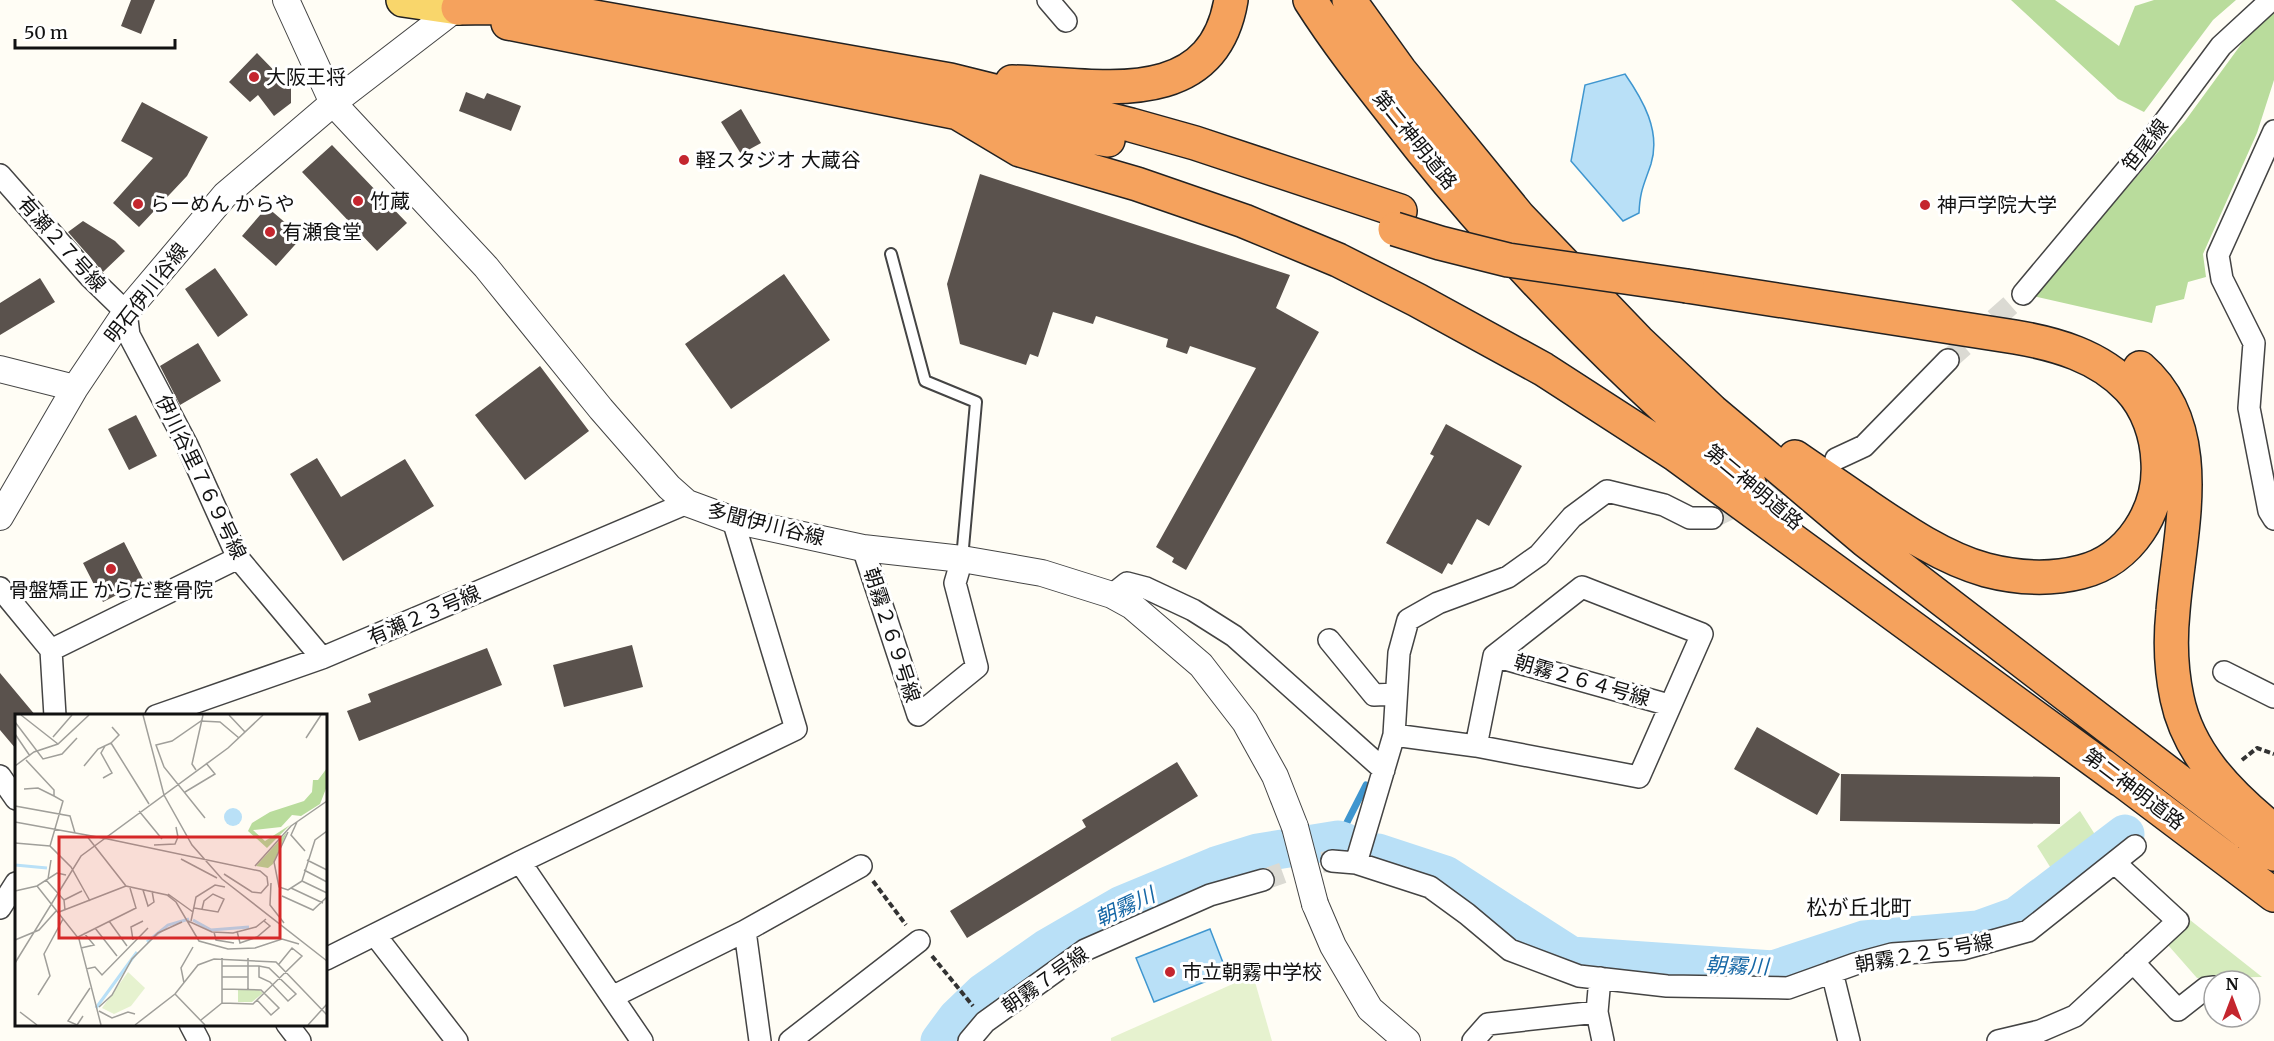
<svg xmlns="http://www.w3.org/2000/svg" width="2274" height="1041" viewBox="0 0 2274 1041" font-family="Merriweather,'Noto Sans JP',serif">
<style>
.green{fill:#d5ebbd}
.forest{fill:#b9dc9c}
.pitch{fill:#e6f2cf}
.water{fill:#b9e0f7;stroke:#3f96cf;stroke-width:1.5}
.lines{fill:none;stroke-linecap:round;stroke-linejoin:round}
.stream{stroke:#3f96cf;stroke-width:7}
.river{stroke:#b9e0f7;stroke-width:39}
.building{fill:#5a524d}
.minor-tunnel{stroke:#dbdad3;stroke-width:21;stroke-dasharray:21 10;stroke-linecap:butt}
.service-casing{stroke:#444;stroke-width:14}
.minor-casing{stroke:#444;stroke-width:24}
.tertiary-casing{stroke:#444;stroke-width:28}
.primary-casing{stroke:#222;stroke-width:36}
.motorway-casing{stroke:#222;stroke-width:36}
.path{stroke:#333;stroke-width:4;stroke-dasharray:6 3;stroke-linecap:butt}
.service{stroke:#fff;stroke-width:10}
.minor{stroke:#fff;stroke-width:21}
.tertiary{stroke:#fff;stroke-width:26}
.primary{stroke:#f9d66b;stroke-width:33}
.motorway{stroke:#f5a25d;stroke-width:33}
.tertiary-bridge-casing{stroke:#444;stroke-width:28;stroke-linecap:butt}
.motorway-bridge-casing{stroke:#222;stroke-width:36;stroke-linecap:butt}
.tertiary-bridge{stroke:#fff;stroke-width:26}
.motorway-bridge{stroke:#f5a25d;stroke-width:33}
.poi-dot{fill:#c4262e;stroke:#fff;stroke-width:2}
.labels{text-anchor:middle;stroke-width:6;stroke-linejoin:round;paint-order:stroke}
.poi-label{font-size:20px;fill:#111;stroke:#fff;text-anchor:start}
.street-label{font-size:20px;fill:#111;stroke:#fff}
.water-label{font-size:21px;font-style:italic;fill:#1768a6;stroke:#fff}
.neighbourhood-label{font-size:21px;fill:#111;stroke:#fff}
.inset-river{fill:none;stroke:#b9e0f7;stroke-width:3}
.inset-road{fill:none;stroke:#a09f9a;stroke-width:1.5}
.view{fill:#d62828;fill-opacity:0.15;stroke:#d62828;stroke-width:3}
.inset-edge{fill:none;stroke:#111;stroke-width:3}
</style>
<rect width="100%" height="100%" fill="#fffdf5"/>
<path class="green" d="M 2080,811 L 2101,844 L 2057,878 L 2037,846 Z
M 2190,920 L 2262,977 L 2197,978 L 2168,945 Z"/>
<path class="forest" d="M 2011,0 L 2055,0 L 2119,46 L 2135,6 L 2154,0 L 2236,0 L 2213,20 L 2144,112 L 2118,99 Z
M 2274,7 L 2274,80 L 2257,133 L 2203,254 L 2206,277 L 2188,282 L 2184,299 L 2156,306 L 2152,323 L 2033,296 L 2185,121 L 2245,39 Z"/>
<path class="pitch" d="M 1253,975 L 1272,1041 L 1111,1041 L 1111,1038 Z"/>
<path class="water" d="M 1625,74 C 1643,100 1661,131 1651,164 C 1644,185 1640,190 1639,213 L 1623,221 L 1571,161 L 1585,85 Z
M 1210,929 L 1227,973 L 1154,1002 L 1136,958 Z"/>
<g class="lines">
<path class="stream" d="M 1338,840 L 1366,785"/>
<path class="river" d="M 1378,853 L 1445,875 L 1571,956 L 1773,970 L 1864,940 L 1978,930 L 2017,916 L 2125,834
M 940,1041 L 957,1018 L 983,993 L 1046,949 L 1122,905 L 1216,866 L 1258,853 L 1338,840 L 1344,842"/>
</g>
<path class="building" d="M 131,0 L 155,0 L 141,34 L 121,26 Z
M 257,53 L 291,88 L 291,103 L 274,116 L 258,95 L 250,102 L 229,82 Z
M 466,92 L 484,99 L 487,93 L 521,106 L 511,131 L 459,111 Z
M 142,102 L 208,137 L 187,176 L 139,227 L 113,203 L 153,158 L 121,141 Z
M 741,109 L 761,143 L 741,154 L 721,122 Z
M 332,145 L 407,223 L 377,251 L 302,172 Z
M 980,174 L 1290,275 L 1276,308 L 1319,332 L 1186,570 L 1172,562 L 1174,558 L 1156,547 L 1256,368 L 1190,346 L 1187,354 L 1166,347 L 1168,339 L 1096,316 L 1093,324 L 1053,312 L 1038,357 L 1030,354 L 1026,365 L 960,344 L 947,284 Z
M 267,207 L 302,237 L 276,266 L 242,236 Z
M 83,221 L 115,241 L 125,251 L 103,272 L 68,232 Z
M 215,268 L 248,315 L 218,337 L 185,289 Z
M 784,274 L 830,340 L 731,409 L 685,344 Z
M 40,278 L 55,302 L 0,335 L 0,303 Z
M 198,343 L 221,381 L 180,405 L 160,366 Z
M 540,366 L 589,431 L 525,480 L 475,415 Z
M 136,415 L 157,456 L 129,470 L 108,429 Z
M 1446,424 L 1522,466 L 1489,526 L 1477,519 L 1452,565 L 1448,563 L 1442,574 L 1386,543 L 1434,456 L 1430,454 Z
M 317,458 L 341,497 L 405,459 L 434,506 L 343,561 L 290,474 Z
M 124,542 L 144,581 L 103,602 L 83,563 Z
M 632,645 L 643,687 L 564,707 L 553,665 Z
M 487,648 L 502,685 L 359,741 L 347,711 L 371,702 L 368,694 Z
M 0,673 L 36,716 L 16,716 L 16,749 L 0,730 Z
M 1757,727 L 1840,774 L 1817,815 L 1734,769 Z
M 1177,762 L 1198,796 L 967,938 L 950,911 L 1086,827 L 1082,820 Z
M 1841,774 L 2060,777 L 2060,824 L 1840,821 Z"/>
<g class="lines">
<path class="minor-tunnel" d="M 1948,360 L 2023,294
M 1712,518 L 1803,474
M 1263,880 L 1304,865 L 1332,861"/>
<g class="service-casing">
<path id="service" d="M 891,254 L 925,381 L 976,402 L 962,559"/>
</g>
<g class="minor-casing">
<path id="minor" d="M 1048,0 L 1066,21
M 2274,131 L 2218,255 L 2222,279 L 2254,343 L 2249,408 L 2269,511 L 2274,519
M 0,175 L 91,278 L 126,312 L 129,335 L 187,445 L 238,558 L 322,658
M 2023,294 L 2145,148 L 2221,46 L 2271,0
M 1836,459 L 1864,446 L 1948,360
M 863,548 L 918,715 L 977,667 L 955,583 L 962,559
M 0,588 L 51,650 L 55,716
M 1112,595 L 1127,583 L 1146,588 L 1193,610 L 1234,636 L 1384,770
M 1329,640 L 1374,695 L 1396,694
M 51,650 L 238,558
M 1494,656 L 1669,705
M 2224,672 L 2274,697
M 156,716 L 322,658 L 687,503
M 1394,735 L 1476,746 L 1639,777 L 1702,634 L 1582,587 L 1494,656 L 1476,746
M 0,776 L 16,799
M 1332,861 L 1356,863 L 1430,887 L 1467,914 L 1510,950 L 1579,976 L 1667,986 L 1788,988 L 1855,964 L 1892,954 L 1963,949 L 2028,931 L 2135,846
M 520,862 L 642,1041
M 1356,863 L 1394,735 L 1399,653 L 1408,620 L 1438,603 L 1508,577 L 1539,555 L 1572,517 L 1607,491 L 1664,505 L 1690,518 L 1712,518
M 0,908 L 16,883
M 375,935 L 457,1041
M 326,959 L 520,862 L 796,729 L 733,520
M 2133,962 L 2178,1010 L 2206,988 L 2214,987
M 1832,972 L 1849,1041
M 1600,978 L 1597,1012 L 1603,1041
M 612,997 L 745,931
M 190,1024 L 199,1041
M 287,1024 L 300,1041
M 760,1041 L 745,931 L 861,866
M 790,1041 L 919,941
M 969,1041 L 985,1022 L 1085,950 L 1210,895 L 1263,880
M 1473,1041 L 1488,1024 L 1597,1012
M 1998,1041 L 2040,1031 L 2075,1016 L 2178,921 L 2115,863"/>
</g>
<g class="tertiary-casing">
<path id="tertiary" d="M 286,0 L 333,103 L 486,267 L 601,409 L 669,487 L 687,503 L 733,520 L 863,548 L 962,559 L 1042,573 L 1112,595 L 1132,606 L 1201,665 L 1245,722 L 1275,776 L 1295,827
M 0,369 L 75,388
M 0,517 L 75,388 L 126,312 L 225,195 L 333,103 L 467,0
M 1315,904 L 1333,946 L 1370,1009 L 1407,1041"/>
</g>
<g class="primary-casing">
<path id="primary" d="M 403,0 L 458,8"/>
</g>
<g class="motorway-casing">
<path id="motorway" d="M 1310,0 C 1336,41 1366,79 1396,117 C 1501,253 1619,372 1749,483
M 1349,0 L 1400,71 L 1519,217 L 1638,341 L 1712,411 L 1866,541 L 2274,854
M 458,8 L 530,7 L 555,10 L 950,80 L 1131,125 L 1195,143 L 1400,211
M 508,23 L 1034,128 L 1108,140
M 1012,82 C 1095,84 1212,113 1231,0
M 953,110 L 1020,150 L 1137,184 L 1244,221 L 1338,260 L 1417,300 L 1543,369 L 1676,455 L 2121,780
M 1687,286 L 2015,337 C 2056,344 2099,356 2129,388 C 2148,408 2157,436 2158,462 C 2161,510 2130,560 2081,572 C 2050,580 2017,578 1986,570 C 1939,557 1895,525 1855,498 C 1835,484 1815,471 1795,457
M 2140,368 C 2210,429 2179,532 2173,611 C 2170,640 2171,670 2177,698 C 2188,752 2227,792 2268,826
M 2103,766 L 2274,895"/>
</g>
<path class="path" d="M 2242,760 L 2257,748 L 2274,754
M 873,881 L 906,925
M 932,956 L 973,1006"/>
<use href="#service" class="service"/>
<use href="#minor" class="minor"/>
<use href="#tertiary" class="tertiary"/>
<use href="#primary" class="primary"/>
<use href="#motorway" class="motorway"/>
<g class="tertiary-bridge-casing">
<path id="tertiary-bridge" d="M 1295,827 L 1315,904"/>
</g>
<g class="motorway-bridge-casing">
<path id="motorway-bridge" d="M 1395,229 L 1440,243 L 1508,260 L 1687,286"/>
</g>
<use href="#tertiary-bridge" class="tertiary-bridge"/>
<use href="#motorway-bridge" class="motorway-bridge"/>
</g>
<g class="poi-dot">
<circle cx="254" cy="77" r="6"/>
<circle cx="684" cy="160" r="6"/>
<circle cx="358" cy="201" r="6"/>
<circle cx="138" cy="204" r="6"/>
<circle cx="1925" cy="205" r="6"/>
<circle cx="270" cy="232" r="6"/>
<circle cx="111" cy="569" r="6"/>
<circle cx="1170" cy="972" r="6"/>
</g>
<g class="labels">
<g class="poi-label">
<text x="266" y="84">大阪王将</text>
<text x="696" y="167">軽スタジオ 大蔵谷</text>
<text x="370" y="208">竹蔵</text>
<text x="150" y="211">らーめん からや</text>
<text x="1937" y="212">神戸学院大学</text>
<text x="282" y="239">有瀬食堂</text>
<text x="111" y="597" text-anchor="middle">骨盤矯正 からだ整骨院</text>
<text x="1182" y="979">市立朝霧中学校</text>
</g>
<g class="street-label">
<text transform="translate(1415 140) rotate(51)" y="7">第二神明道路</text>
<text transform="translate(2145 145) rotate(-52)" y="7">笹尾線</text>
<text transform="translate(62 244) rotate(48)" y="7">有瀬２７号線</text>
<text transform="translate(146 293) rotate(-52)" y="7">明石伊川谷線</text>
<text transform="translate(201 477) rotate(64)" y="7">伊川谷里７６９号線</text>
<text transform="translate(1754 487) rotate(40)" y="7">第二神明道路</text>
<text transform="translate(766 524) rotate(14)" y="7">多聞伊川谷線</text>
<text transform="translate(424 615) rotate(-23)" y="7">有瀬２３号線</text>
<text transform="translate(892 635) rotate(72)" y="7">朝霧２６９号線</text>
<text transform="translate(1582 680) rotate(16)" y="7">朝霧２６４号線</text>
<text transform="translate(2134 789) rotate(37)" y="7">第二神明道路</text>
<text transform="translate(1924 953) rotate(-10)" y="7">朝霧２２５号線</text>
<text transform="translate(1045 980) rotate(-35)" y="7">朝霧７号線</text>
</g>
<g class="water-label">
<text transform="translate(1125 907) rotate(-25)" y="7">朝霧川</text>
<text transform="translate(1737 966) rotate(2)" y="7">朝霧川</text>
</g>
<g class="neighbourhood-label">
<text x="1859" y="915">松が丘北町</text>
</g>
</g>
<g transform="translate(15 714)">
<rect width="312" height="312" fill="#fffdf5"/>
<path d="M 223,276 L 244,276 L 248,279 L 237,288 L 223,288 Z" fill="#d5ebbd"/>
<path d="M 312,54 L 312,72 L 305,90 L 286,102 L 277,101 L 266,113 L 238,116 L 250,127 L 275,111 L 252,134 L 233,117 L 237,109 L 255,98 L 289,87 L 297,78 L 298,66 L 303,66 ZM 272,118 L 258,150 L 253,154 L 241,152 Z" fill="#b9dc9c"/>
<path d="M 113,258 L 130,274 L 116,292 L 99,300 L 87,294 Z" fill="#e6f2cf"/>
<path d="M209 103a9 9 0 1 1 18 0a9 9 0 1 1-18 0Z" fill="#b9e0f7"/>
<path class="inset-river" d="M 0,151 L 32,154M 178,206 L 196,216 L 234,213M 132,228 L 153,211 L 174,205M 81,294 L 122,238"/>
<path class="inset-road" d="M 6,1 L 43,30M 128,1 L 149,81 L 177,131 L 207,165 L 312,247M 214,1 L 230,18M 0,8 L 28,45 L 47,40 L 62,24M 97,13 L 104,21 L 96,29 L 134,90M 0,20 L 15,42M 38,23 L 57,1M 291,24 L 306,1M 11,46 L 39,76 L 39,82 L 48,87 L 35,132 L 56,153 L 75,187M 0,52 L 19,38 L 43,30 L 74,1M 69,52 L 83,35 L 96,29M 181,56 L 177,50 L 188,1M 88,64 L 97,59 L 86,39 L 90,32M 9,75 L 23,74 L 39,82M 170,78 L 200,60 L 191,49M 0,92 L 55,102 L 60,119M 124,97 L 147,125M 190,104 L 149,53 L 141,31 L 157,27 L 186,7 L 205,8 L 224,24M 0,108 L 88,124M 282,108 L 276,121 L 290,137M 273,118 L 259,148 L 264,173 L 273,176 L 287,167M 71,121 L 111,172 L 152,181 L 161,188 L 184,227 L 213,235 L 240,234 L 267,225 L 284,230M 88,124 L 245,157 L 252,163 L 253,171 L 246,179 L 237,178 L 209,160M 0,129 L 35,132M 139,131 L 160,130 L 163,123 L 161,113M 166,145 L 202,164M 292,146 L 312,156M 240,152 L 276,112 L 312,87M 289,156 L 312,168M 33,165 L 36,146M 31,166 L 49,186 L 50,196M 287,167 L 300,126 L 312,117M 287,167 L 312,179M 256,169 L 255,191 L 269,209M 22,172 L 64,225 L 86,311M 276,174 L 308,189M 128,176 L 133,192 L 139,188 L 137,177M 0,177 L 22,172 L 42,159 L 51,161M 153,180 L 178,198M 267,182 L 298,196 L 312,183M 49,186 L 67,177M 179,194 L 203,198 L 209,185 L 198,180 L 189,187 L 187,195M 44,198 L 111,172M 94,207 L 112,232M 173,207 L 197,218 L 218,219 L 241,213 L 251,205M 176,207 L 181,183 L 200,171 L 210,173M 80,214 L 102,242M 222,217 L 225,229 L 242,223 L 255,212 L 249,207M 199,218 L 201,226 L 219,229M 63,223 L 121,194 L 115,174M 0,226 L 24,216 L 42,196M 118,226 L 116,213 L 128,207M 66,234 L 79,231 L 69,219M 233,244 L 233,275M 0,249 L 66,142 L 213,34 L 248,1M 207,252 L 244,252 L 254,254 L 281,280 L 273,287 L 255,268 L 244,263 L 244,252M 71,255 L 80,253 L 87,261 L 133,214M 207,263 L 233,263M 169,269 L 166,254 L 178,233M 207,275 L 246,276 L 264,294 L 256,301 L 242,286M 160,280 L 190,311M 23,281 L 35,262 L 29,240 L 48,205M 207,289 L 238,290 L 287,242 L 277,234 L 264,250M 84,293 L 97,281 L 117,245 L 143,219 L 167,208M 84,297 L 97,304 L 113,298 L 120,300M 5,298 L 22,311M 68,302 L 62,311 L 53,307 L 75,274M 186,306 L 207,289 L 207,244M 120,311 L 160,280 L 183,251 L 199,245 L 261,248 L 312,301M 293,311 L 312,290"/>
<path class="view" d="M 44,123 L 265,123 L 265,224 L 44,224 Z"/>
<rect width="312" height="312" class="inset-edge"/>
</g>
<g transform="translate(2232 999)"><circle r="28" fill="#ffffff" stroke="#a0a0a0" stroke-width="1.5"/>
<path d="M0-4.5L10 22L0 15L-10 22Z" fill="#c4262e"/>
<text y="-9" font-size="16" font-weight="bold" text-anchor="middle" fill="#111111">N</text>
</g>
<path d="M15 39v9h160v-9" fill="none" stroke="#111111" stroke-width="3"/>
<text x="24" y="39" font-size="18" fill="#111111" stroke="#ffffff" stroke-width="4.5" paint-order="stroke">50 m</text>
</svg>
